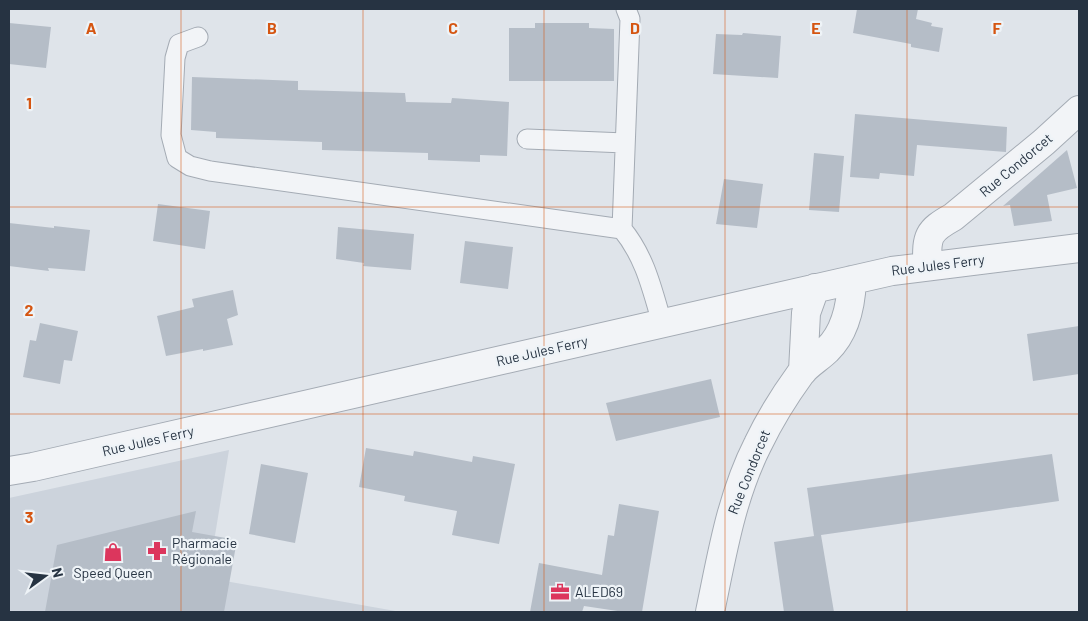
<svg xmlns="http://www.w3.org/2000/svg" width="1088" height="621" viewBox="0 0 1088 621" font-family="Barlow,sans-serif">
<style>
.built{fill:#ccd3dc}
.building{fill:#b5bdc7}
.lines{fill:none;stroke-linecap:round;stroke-linejoin:round}
.lane-casing{stroke:#a4abb4;stroke-width:21}
.street-casing{stroke:#a4abb4;stroke-width:30}
.lane{stroke:#f2f4f7;stroke-width:19}
.street{stroke:#f2f4f7;stroke-width:28}
.grid{fill:none;stroke:#d55511;stroke-width:1;stroke-opacity:0.55}
.labels{text-anchor:middle;stroke-width:4.5;stroke-linejoin:round;paint-order:stroke}
.street-label{font-size:14px;fill:#263342;stroke:#eef3f7}
.poi-label{font-size:14px;fill:#263342;stroke:#eef3f7;text-anchor:start}
.grid-label{font-size:16px;text-anchor:middle;font-weight:bold;fill:#d55511;stroke:#eef3f7;stroke-width:4.5;stroke-linejoin:round;paint-order:stroke}
</style>
<rect width="100%" height="100%" fill="#dfe4ea"/>
<path class="built" d="M 229,450 L 208,578 L 401,612 L 9,612 L 9,498 Z"/>
<path class="building" d="M 857,9 L 918,9 L 916,19 L 932,23 L 931,26 L 943,28 L 939,52 L 911,47 L 911,44 L 853,33 Z
M 9,23 L 51,27 L 46,68 L 9,64 Z
M 535,23 L 589,23 L 589,28 L 614,29 L 614,81 L 509,81 L 509,28 L 535,28 Z
M 743,33 L 781,36 L 778,78 L 713,74 L 716,34 L 742,35 Z
M 192,77 L 298,81 L 298,90 L 405,93 L 406,102 L 451,103 L 452,98 L 509,102 L 507,156 L 480,155 L 480,162 L 428,160 L 428,153 L 322,150 L 322,142 L 216,138 L 216,132 L 191,130 Z
M 855,114 L 1007,127 L 1006,152 L 917,145 L 914,176 L 880,173 L 879,179 L 850,177 Z
M 1067,150 L 1077,188 L 1047,195 L 1052,221 L 1014,226 L 1010,205 L 1003,206 Z
M 814,153 L 844,156 L 839,212 L 809,210 Z
M 724,179 L 763,184 L 757,228 L 716,224 Z
M 158,204 L 210,211 L 205,249 L 153,241 Z
M 9,223 L 54,228 L 54,226 L 90,230 L 85,271 L 48,268 L 49,271 L 9,266 Z
M 338,227 L 414,234 L 411,270 L 363,266 L 364,263 L 336,259 Z
M 465,241 L 513,247 L 508,289 L 460,283 Z
M 233,290 L 238,315 L 227,319 L 233,345 L 203,351 L 203,349 L 166,356 L 157,316 L 194,307 L 192,299 Z
M 40,323 L 78,331 L 72,361 L 64,360 L 60,384 L 23,377 L 30,340 L 36,341 Z
M 1079,326 L 1079,374 L 1033,381 L 1027,334 Z
M 711,379 L 720,417 L 616,441 L 606,403 Z
M 366,448 L 413,456 L 414,451 L 472,462 L 473,456 L 515,464 L 499,544 L 452,535 L 457,511 L 404,501 L 405,496 L 359,487 Z
M 1052,454 L 1059,501 L 814,536 L 807,488 Z
M 261,464 L 308,473 L 295,543 L 249,534 Z
M 619,504 L 659,511 L 642,612 L 624,612 L 584,606 L 582,612 L 530,612 L 539,563 L 602,575 L 608,535 L 614,536 Z
M 196,511 L 192,532 L 237,540 L 224,612 L 45,612 L 57,545 Z
M 821,535 L 834,612 L 784,612 L 774,542 Z"/>
<g class="lines">
<g class="lane-casing">
<path id="lane" d="M 626,9 L 630,19 L 622,229 C 645,257 652,289 662,323
M 198,37 L 179,44 L 175,58 L 171,135 L 177,158 L 190,166 L 210,171 L 622,229
M 527,139 L 625,143"/>
</g>
<g class="street-casing">
<path id="street" d="M 927,266 C 927,237 926,232 953,217 L 1044,142 L 1079,110
M 803,371 L 806,313 L 815,288
M 9,471 L 33,467 L 892,271 L 1079,248
M 710,612 C 722,555 731,497 758,444 C 770,419 785,395 801,373 C 808,364 819,358 827,350 C 846,332 851,305 852,280"/>
</g>
<use href="#lane" class="lane"/>
<use href="#street" class="street"/>
</g>
<path class="grid" d="M 181,9 L 181,612M 363,9 L 363,612M 544,9 L 544,612M 725,9 L 725,612M 907,9 L 907,612M 9,207 L 1079,207M 9,414 L 1079,414"/>
<defs>
<g id="pharmacy-bare" transform="scale(1.5)"><path d="M-2-6h4v4h4v4h-4v4h-4v-4h-4v-4h4Z" fill="#dc365d" stroke="#eef3f7" stroke-width="2.5" paint-order="stroke"/></g>
<g id="shop-bare" transform="scale(1.5)"><path d="M-5-2.5h2.3a2.7 3.5 0 0 1 5.4 0H5L5.5 6h-11ZM-1.5-2.5h3a1.5 2.3 0 0 0-3 0Z" fill="#dc365d" stroke="#eef3f7" stroke-width="2.5" paint-order="stroke"/></g>
<g id="office-bare" transform="scale(1.5)"><path d="M-6-3h4V-5.5h4V-3h4V5H-6ZM-1-4.5V-3h2v-1.5ZM-6 0V1H6V0Z" fill="#dc365d" stroke="#eef3f7" stroke-width="2.5" paint-order="stroke"/></g>
</defs>
<g fill-rule="evenodd">
<use href="#pharmacy-bare" x="157" y="551"/>
<use href="#shop-bare" x="113" y="552"/>
<use href="#office-bare" x="560" y="592"/>
</g>
<g class="labels">
<g class="street-label">
<text transform="translate(1016 165) rotate(-40)" y="5">Rue Condorcet</text>
<text transform="translate(938 265) rotate(-7)" y="5">Rue Jules Ferry</text>
<text transform="translate(542 351) rotate(-13)" y="5">Rue Jules Ferry</text>
<text transform="translate(148 441) rotate(-13)" y="5">Rue Jules Ferry</text>
<text transform="translate(749 472) rotate(-68)" y="5">Rue Condorcet</text>
</g>
<g class="poi-label">
<text x="172" y="548">Pharmacie<tspan x="172" dy="16">Régionale</tspan></text>
<text x="113" y="578" text-anchor="middle">Speed Queen</text>
<text x="575" y="597">ALED69</text>
</g>
</g>
<g class="grid-label">
<text x="91" y="34">A</text>
<text x="272" y="34">B</text>
<text x="453" y="34">C</text>
<text x="635" y="34">D</text>
<text x="816" y="34">E</text>
<text x="997" y="34">F</text>
<text x="29" y="109">1</text>
<text x="29" y="316">2</text>
<text x="29" y="523">3</text>
</g>
<rect width="1088" height="621" fill="none" stroke="#263342" stroke-width="20"/>
<g transform="translate(45 576) rotate(75)" stroke="#eef3f7" stroke-width="4" paint-order="stroke">
<path d="M0-4L9 19L0 12L-9 19Z" fill="#263342"/>
<text y="-8" font-size="14" font-weight="bold" text-anchor="middle" fill="#263342">N</text>
</g>
</svg>
